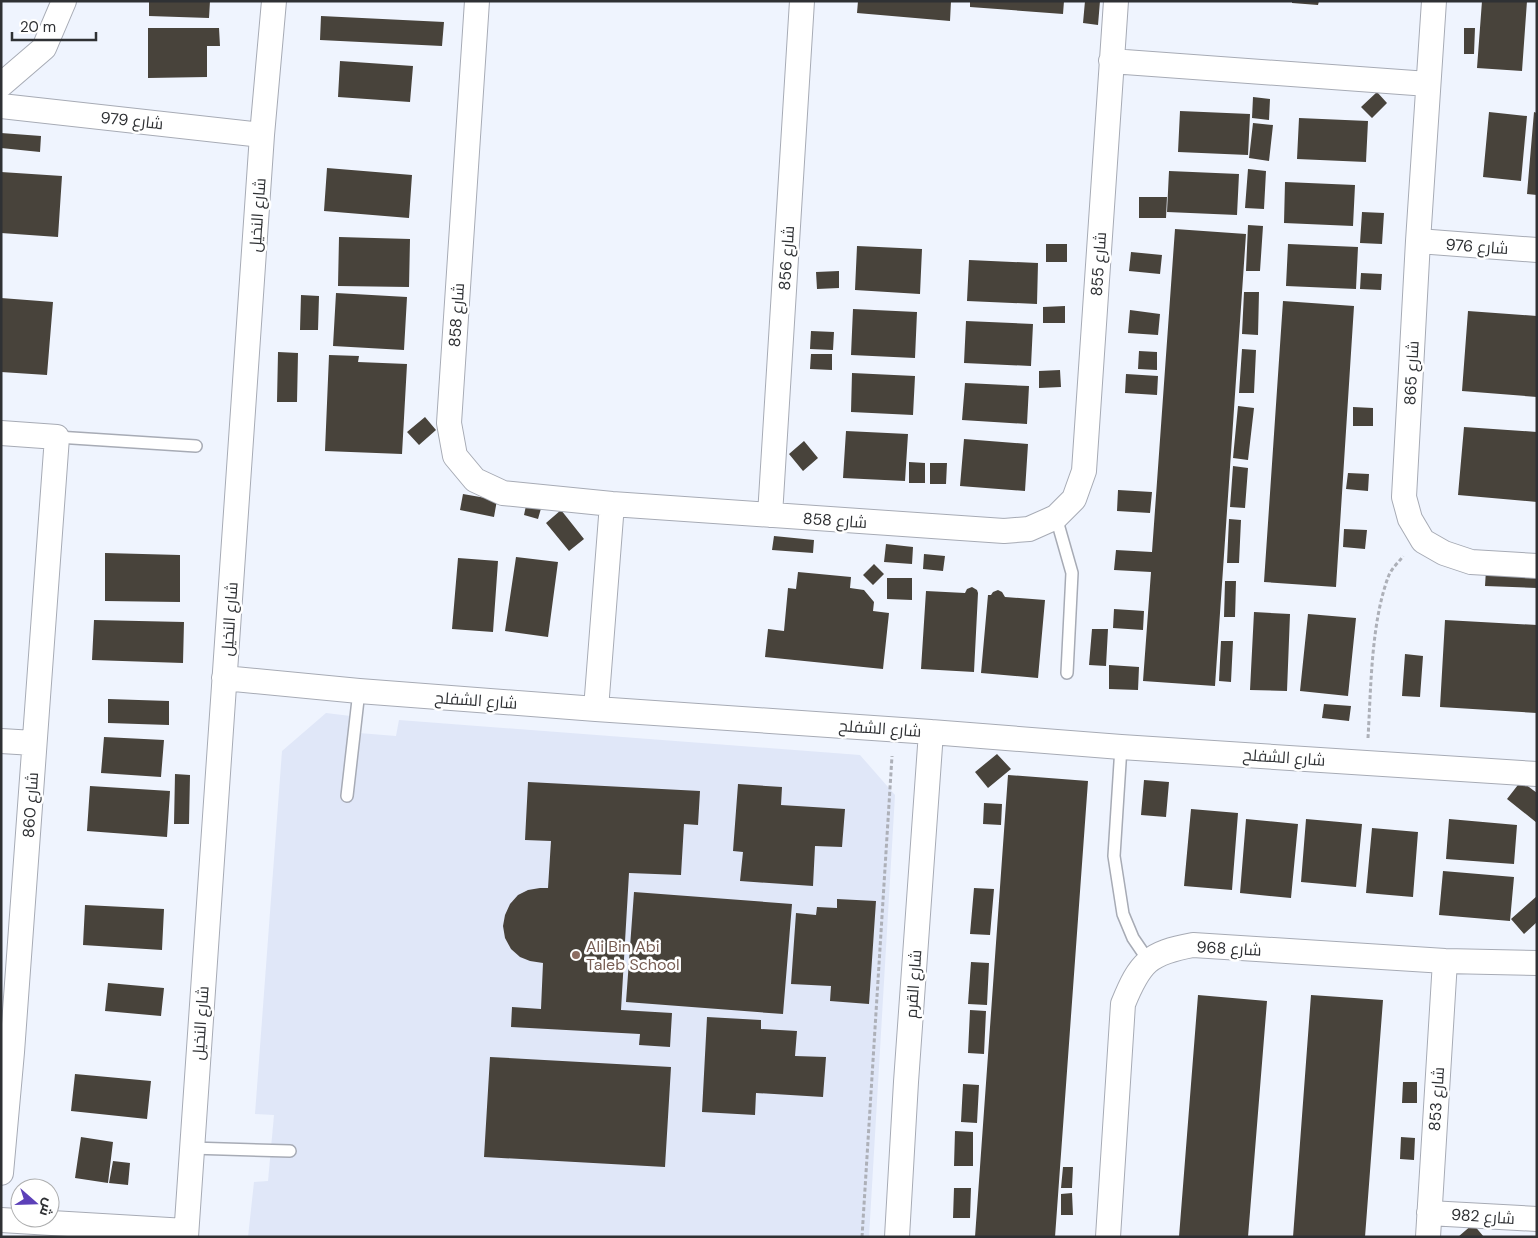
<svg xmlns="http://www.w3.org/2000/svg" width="1538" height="1238" viewBox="0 0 1538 1238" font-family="'DM Sans',Cairo,sans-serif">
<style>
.built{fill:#e0e7f8}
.building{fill:#48433b}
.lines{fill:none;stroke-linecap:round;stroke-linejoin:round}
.service-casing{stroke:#a7abb5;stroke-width:14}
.minor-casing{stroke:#a7abb5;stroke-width:26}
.path{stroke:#adb0b8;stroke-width:3;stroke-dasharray:4 2.5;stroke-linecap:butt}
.service{stroke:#fff;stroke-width:11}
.minor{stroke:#fff;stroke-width:24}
.education-dot{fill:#8d6e63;stroke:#fff;stroke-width:2}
.labels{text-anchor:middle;stroke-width:5;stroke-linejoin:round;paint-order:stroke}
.street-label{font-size:16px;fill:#2f3134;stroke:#fff}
.education-label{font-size:16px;fill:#785e54;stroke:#fff;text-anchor:start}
</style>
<rect width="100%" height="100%" fill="#eff4fe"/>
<path class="built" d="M 326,713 L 359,717 L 359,733 L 396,736 L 399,720 L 860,755 L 895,795 L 869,1237 L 248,1237 L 254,1182 L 268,1181 L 274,1115 L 255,1114 L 282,751 Z"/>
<path class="building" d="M 149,1 L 210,1 L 209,18 L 149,16 Z
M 858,1 L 951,1 L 950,21 L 857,13 Z
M 970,1 L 1064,1 L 1063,14 L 970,7 Z
M 1085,1 L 1100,1 L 1098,25 L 1083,23 Z
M 1292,1 L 1319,1 L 1318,5 L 1292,3 Z
M 1482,1 L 1527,1 L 1522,71 L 1477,68 Z
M 321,16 L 444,22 L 442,46 L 320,40 Z
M 148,28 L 219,28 L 220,46 L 207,46 L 207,77 L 148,78 Z
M 1464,28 L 1475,28 L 1474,54 L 1464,54 Z
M 340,61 L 413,66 L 410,102 L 338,97 Z
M 1377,92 L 1387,103 L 1372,118 L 1361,107 Z
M 1253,97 L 1270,99 L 1269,120 L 1252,118 Z
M 1180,111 L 1250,114 L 1248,155 L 1178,152 Z
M 1489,112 L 1527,116 L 1521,181 L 1483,177 Z
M 1534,112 L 1537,113 L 1537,195 L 1527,194 Z
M 1299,118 L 1368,121 L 1366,162 L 1297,159 Z
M 1253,123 L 1273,125 L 1269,161 L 1249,158 Z
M 1,133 L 41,136 L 40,152 L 1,148 Z
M 327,168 L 412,175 L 409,218 L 324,211 Z
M 1248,169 L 1266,171 L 1264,209 L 1245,208 Z
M 1169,171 L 1239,174 L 1237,215 L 1167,212 Z
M 1,172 L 62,176 L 58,237 L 1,233 Z
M 1285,182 L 1355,185 L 1353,226 L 1284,223 Z
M 1139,197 L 1167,197 L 1166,218 L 1139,218 Z
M 1362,212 L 1384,213 L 1382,244 L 1360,243 Z
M 1248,225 L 1263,226 L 1260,271 L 1246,271 Z
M 1175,229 L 1246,234 L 1215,686 L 1143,681 L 1151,572 L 1114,570 L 1116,550 L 1152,552 Z
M 339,237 L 410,239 L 409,287 L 338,286 Z
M 1046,244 L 1067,244 L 1067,262 L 1046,262 Z
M 1288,244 L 1358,247 L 1356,289 L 1286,286 Z
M 857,246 L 922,249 L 920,294 L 855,290 Z
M 1131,252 L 1162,255 L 1160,274 L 1129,271 Z
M 969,260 L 1038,263 L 1037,304 L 967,301 Z
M 839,271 L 839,288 L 817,289 L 816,272 Z
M 1361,273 L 1382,274 L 1381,290 L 1360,289 Z
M 1244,292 L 1259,292 L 1258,335 L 1242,334 Z
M 336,293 L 407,297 L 404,350 L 333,346 Z
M 301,295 L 319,296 L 318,330 L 300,330 Z
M 1,298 L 53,302 L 47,375 L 1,372 Z
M 1283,301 L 1354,306 L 1336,587 L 1264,582 Z
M 1065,306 L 1065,323 L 1043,323 L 1043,307 Z
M 853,309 L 917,312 L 915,358 L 851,355 Z
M 1130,310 L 1160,314 L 1158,335 L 1128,333 Z
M 1468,311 L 1537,316 L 1537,397 L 1462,391 Z
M 966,321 L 1033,324 L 1031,366 L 964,363 Z
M 811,331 L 834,332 L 833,350 L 810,349 Z
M 1242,349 L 1256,350 L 1254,393 L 1239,393 Z
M 1139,351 L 1157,352 L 1157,370 L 1138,369 Z
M 278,352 L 298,353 L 297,402 L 277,402 Z
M 811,354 L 832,354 L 832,370 L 810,369 Z
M 329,355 L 359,356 L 358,362 L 407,364 L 402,454 L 325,451 Z
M 1060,370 L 1061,387 L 1039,388 L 1039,371 Z
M 852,373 L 915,376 L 913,415 L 851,412 Z
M 1126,374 L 1158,376 L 1157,395 L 1125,393 Z
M 965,383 L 1029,386 L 1027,424 L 962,420 Z
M 1238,406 L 1254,408 L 1248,460 L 1233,458 Z
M 1353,407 L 1373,408 L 1373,426 L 1353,426 Z
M 425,417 L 436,430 L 419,445 L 407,432 Z
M 1464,427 L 1537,432 L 1537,502 L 1458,495 Z
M 846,431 L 908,434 L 905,481 L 843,478 Z
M 964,439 L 1028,444 L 1025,491 L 960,486 Z
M 804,441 L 818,458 L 803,471 L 789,454 Z
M 909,462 L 925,463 L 925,483 L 909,483 Z
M 930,463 L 947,463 L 946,484 L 930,484 Z
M 1233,466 L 1248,468 L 1245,508 L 1230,507 Z
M 1348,473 L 1369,474 L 1368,491 L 1346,489 Z
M 1118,490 L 1152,492 L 1150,513 L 1117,511 Z
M 463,494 L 497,500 L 494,517 L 460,510 Z
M 527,501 L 542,505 L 538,519 L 524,515 Z
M 561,510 L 584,539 L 569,551 L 546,523 Z
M 1229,519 L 1241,520 L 1239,563 L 1227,563 Z
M 1344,529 L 1367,530 L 1365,549 L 1343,547 Z
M 774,536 L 814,540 L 813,553 L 772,550 Z
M 886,544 L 913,547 L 912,564 L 884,562 Z
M 105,553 L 180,555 L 180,602 L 105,601 Z
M 924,554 L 945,556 L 943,571 L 923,569 Z
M 516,557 L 558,562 L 548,637 L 505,631 Z
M 458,558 L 498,561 L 493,632 L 452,629 Z
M 874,564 L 884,574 L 873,585 L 863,575 Z
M 1486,570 L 1537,572 L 1537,588 L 1485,586 Z
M 798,572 L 851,577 L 850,588 L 864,590 L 874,602 L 873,611 L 889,613 L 883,669 L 765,657 L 768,629 L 784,631 L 788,588 L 796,589 Z
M 887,578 L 912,578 L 912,600 L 887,599 Z
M 1225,581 L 1236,581 L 1235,617 L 1224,617 Z
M 972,587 L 977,590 L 978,593 L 974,672 L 921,669 L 926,591 L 965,593 L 967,589 Z
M 998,590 L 1002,592 L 1005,597 L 1045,600 L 1038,678 L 981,673 L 988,595 L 991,595 L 993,592 Z
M 1114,609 L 1144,611 L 1143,630 L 1113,628 Z
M 1254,612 L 1290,614 L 1287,691 L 1250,690 Z
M 1308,614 L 1356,618 L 1348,696 L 1300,691 Z
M 94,620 L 184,622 L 183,663 L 92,660 Z
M 1445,620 L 1537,625 L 1537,713 L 1440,707 Z
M 1092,629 L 1108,629 L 1106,666 L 1089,665 Z
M 1221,641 L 1233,641 L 1231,682 L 1219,681 Z
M 1405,654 L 1423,656 L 1420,697 L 1402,696 Z
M 1109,665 L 1139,667 L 1138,690 L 1109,689 Z
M 108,699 L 169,701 L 169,725 L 108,723 Z
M 1324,704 L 1351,706 L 1349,721 L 1322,718 Z
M 104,737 L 164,740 L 161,777 L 101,773 Z
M 997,754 L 1011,769 L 988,788 L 975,772 Z
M 175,774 L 190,775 L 189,824 L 174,824 Z
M 1008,775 L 1088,781 L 1055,1237 L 975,1237 Z
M 1144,780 L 1169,782 L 1166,817 L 1141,815 Z
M 1521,781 L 1537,793 L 1537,823 L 1507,799 Z
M 528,782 L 700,791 L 698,825 L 684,824 L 681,875 L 629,873 L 621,1010 L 672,1013 L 670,1047 L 639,1045 L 640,1034 L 511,1027 L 512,1007 L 541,1009 L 543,963 L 530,961 L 520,957 L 511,949 L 505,938 L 503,926 L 505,915 L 510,904 L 518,895 L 528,890 L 540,888 L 548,888 L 551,841 L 525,840 Z
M 738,784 L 782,787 L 781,805 L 845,809 L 842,847 L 815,846 L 813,886 L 740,881 L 743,852 L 733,851 Z
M 90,786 L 170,791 L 167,837 L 87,831 Z
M 984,803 L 1002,804 L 1001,825 L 983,824 Z
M 1191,809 L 1238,813 L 1232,890 L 1184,886 Z
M 1246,819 L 1298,824 L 1291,898 L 1240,893 Z
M 1306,819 L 1362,824 L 1356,887 L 1301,882 Z
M 1449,819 L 1517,825 L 1514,864 L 1446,859 Z
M 1372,828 L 1418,832 L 1413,897 L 1366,893 Z
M 1443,871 L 1514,877 L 1510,921 L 1439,915 Z
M 974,888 L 994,889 L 990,935 L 970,934 Z
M 634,892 L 792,904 L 783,1014 L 626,1002 Z
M 1537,896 L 1537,922 L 1524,934 L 1511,919 Z
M 837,899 L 876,901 L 869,1004 L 830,1001 L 831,986 L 791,984 L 796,913 L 816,915 L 817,907 L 837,908 Z
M 85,905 L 164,909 L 162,950 L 83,945 Z
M 971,962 L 989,963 L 987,1005 L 968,1004 Z
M 108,983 L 164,988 L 161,1016 L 105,1011 Z
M 1198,995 L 1267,1001 L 1248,1237 L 1179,1237 Z
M 1311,995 L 1383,1000 L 1365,1237 L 1293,1237 Z
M 970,1010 L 986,1011 L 984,1054 L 968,1053 Z
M 707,1017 L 761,1020 L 761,1029 L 797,1031 L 795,1056 L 826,1057 L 823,1097 L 756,1093 L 755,1115 L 702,1112 Z
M 490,1057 L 671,1067 L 665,1167 L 484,1157 Z
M 75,1074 L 151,1081 L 147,1119 L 71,1111 Z
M 1403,1082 L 1417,1082 L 1417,1103 L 1402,1103 Z
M 963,1084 L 979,1085 L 977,1123 L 961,1122 Z
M 955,1131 L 973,1132 L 973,1166 L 954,1166 Z
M 81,1137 L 113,1142 L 108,1183 L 75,1178 Z
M 1401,1137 L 1415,1138 L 1414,1160 L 1400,1159 Z
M 113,1161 L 130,1163 L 128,1185 L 109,1183 Z
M 1063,1167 L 1073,1167 L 1072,1188 L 1061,1188 Z
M 954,1188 L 971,1188 L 970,1218 L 953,1218 Z
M 1072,1193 L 1073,1215 L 1061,1215 L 1061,1194 Z
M 1473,1224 L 1484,1237 L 1458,1237 Z"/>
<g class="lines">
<g class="service-casing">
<path id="service" d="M 57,437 L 196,446
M 1056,517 L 1072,573 L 1067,673
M 1121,747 L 1114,856 L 1123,914 L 1133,938 L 1148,960
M 347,796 L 359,691
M 191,1148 L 290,1151"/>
</g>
<g class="minor-casing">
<path id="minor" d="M 477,1 L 449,423 L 455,456 L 475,480 L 503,493 L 612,504 L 1004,531 L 1029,529 L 1056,517 L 1074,499 L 1084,471 L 1116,1
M 1434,1 L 1418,241 L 1404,497 L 1410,519 L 1423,541 L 1444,553 L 1471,562 L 1537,566
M 1111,61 L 1428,84
M 1,85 L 44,48 L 64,1
M 1,106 L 262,135
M 1418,241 L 1537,250
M 1,433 L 57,437 L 12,1052 L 1,1173
M 770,515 L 802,1
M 224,678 L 359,691 L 596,709 L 931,732 L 1121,747 L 1537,774
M 596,709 L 612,504
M 1,741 L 34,743
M 1429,1213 L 1537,1219
M 1,1220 L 186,1231
M 186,1237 L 262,135 L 274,1
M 897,1237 L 906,1082 L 931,732
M 1108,1237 L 1123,1004 C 1140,962 1149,953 1193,945 L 1445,961 L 1537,963
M 1428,1237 L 1445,961"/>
</g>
<path class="path" d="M 1368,738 C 1371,688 1371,621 1389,575 C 1392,568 1399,562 1403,556
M 862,1237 L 892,756"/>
<use href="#service" class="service"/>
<use href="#minor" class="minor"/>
</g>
<circle class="education-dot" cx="576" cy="955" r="5"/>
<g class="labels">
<g class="street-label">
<text transform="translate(132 120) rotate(6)" y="6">شارع 979</text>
<text transform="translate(257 215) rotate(-86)" y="6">شارع النخيل</text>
<text transform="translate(1477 246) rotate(4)" y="6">شارع 976</text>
<text transform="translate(786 258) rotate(-86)" y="6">شارع 856</text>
<text transform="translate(1098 264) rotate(-86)" y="6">شارع 855</text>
<text transform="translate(456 315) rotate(-86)" y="6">شارع 858</text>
<text transform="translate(1411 373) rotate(-87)" y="6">شارع 865</text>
<text transform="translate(835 520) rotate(4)" y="6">شارع 858</text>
<text transform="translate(229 619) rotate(-86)" y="6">شارع النخيل</text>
<text transform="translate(476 700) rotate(4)" y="6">شارع الشفلح</text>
<text transform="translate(880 728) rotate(4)" y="6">شارع الشفلح</text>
<text transform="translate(1284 757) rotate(4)" y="6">شارع الشفلح</text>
<text transform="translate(30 805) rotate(-86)" y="6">شارع 860</text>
<text transform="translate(1229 948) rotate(3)" y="6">شارع 968</text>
<text transform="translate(913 984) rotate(-86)" y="6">شارع القرم</text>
<text transform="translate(200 1023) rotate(-86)" y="6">شارع النخيل</text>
<text transform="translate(1436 1099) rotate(-86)" y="6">شارع 853</text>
<text transform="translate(1483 1216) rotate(4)" y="6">شارع 982</text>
</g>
<g class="education-label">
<text x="586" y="952">Ali Bin Abi<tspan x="586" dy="18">Taleb School</tspan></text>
</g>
</g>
<rect width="1538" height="1238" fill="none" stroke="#2f3134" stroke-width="5"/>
<g transform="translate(35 1203) rotate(110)"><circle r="24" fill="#ffffff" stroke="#acadae"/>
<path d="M0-4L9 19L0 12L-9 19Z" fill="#5c40b8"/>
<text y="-8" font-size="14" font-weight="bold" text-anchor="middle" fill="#2f3134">ش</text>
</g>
<path d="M12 32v8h84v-8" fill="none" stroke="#2f3134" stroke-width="2.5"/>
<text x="20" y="32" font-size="15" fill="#2f3134" stroke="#ffffff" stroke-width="4" paint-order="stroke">20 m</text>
</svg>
